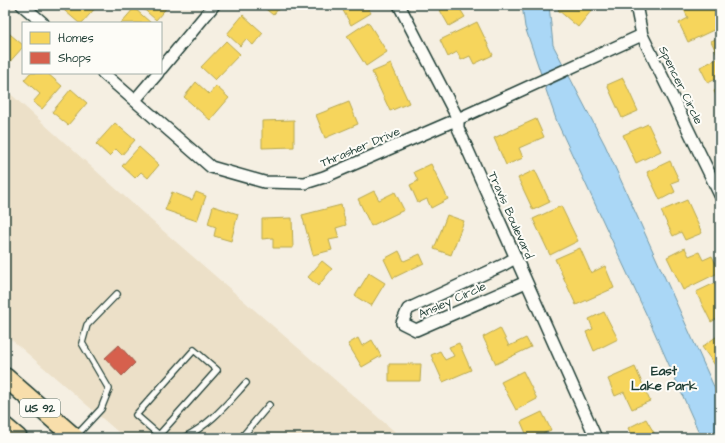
<svg xmlns="http://www.w3.org/2000/svg" width="725" height="443" viewBox="0 0 725 443" font-family="'Architects Daughter',sans-serif">
<style>
.built{fill:#ece0c8}
.water{fill:#aad7f6;stroke:#7299a8}
.homes{fill:#f6d55c;stroke:#b6a750}
.shops{fill:#d6604d;stroke:#9f5646}
.lines{fill:none;stroke-linecap:round;stroke-linejoin:round}
.service-casing{stroke:#1f3d34;stroke-width:8}
.minor-casing{stroke:#1f3d34;stroke-width:14}
.primary-casing{stroke:#1f3d34;stroke-width:21}
.service{stroke:#fdfcf7;stroke-width:5.5}
.minor{stroke:#fdfcf7;stroke-width:11}
.primary{stroke:#f8deab;stroke-width:18}
.labels{text-anchor:middle;stroke-width:4;stroke-linejoin:round;paint-order:stroke}
.shield{fill:#fdfcf7;stroke:#62766e;stroke-width:1}
.shield-label{font-size:11px;font-weight:bold;fill:#1f3d34}
.street-label{font-size:12px;fill:#1f3d34;stroke:#fdfcf7}
.neighbourhood-label{font-size:13px;font-weight:bold;fill:#1f3d34;stroke:#fdfcf7}
</style>
<rect width="100%" height="100%" fill="#f5efe2"/>
<filter id="ink" filterUnits="userSpaceOnUse"><feTurbulence type="fractalNoise" baseFrequency=".025" numOctaves="2"/><feDisplacementMap in="SourceGraphic" scale="8" xChannelSelector="R" yChannelSelector="G"/><feConvolveMatrix kernelMatrix="1 2 1 2 8 2 1 2 1" color-interpolation-filters="sRGB"/></filter>
<g filter="url(#ink)">
<path class="built" d="M 5,89 L 153,222 L 402,438 L 125,438 L 5,334 Z"/>
<path class="water" d="M 522,5 L 549,5 L 553,45 L 563,64 L 541,74 L 525,27 Z
M 569,76 L 605,145 L 720,400 L 720,438 L 701,437 L 654,331 L 557,122 L 545,87 Z"/>
<path class="homes" d="M 58,5 L 96,5 L 97,6 L 82,23 L 79,23 Z
M 139,5 L 169,5 L 156,20 Z
M 261,5 L 282,5 L 273,15 Z
M 340,5 L 366,5 L 371,13 L 351,25 Z
M 437,5 L 468,5 L 460,9 L 465,17 L 449,26 Z
M 563,5 L 596,5 L 578,27 L 558,10 Z
M 682,5 L 715,5 L 720,14 L 720,27 L 688,42 L 679,23 L 688,18 Z
M 134,8 L 151,23 L 121,23 Z
M 243,15 L 263,33 L 253,45 L 246,39 L 240,46 L 227,34 Z
M 368,22 L 387,52 L 366,66 L 347,36 Z
M 477,22 L 493,55 L 474,64 L 470,56 L 461,60 L 457,52 L 448,57 L 440,40 Z
M 5,30 L 23,45 L 23,47 L 6,66 L 5,65 Z
M 720,37 L 720,77 L 708,83 L 700,67 L 719,58 L 711,41 Z
M 226,41 L 240,54 L 215,80 L 201,67 Z
M 391,64 L 409,103 L 390,111 L 372,72 Z
M 30,73 L 47,73 L 62,86 L 42,109 L 33,102 L 40,94 L 24,80 Z
M 623,78 L 638,111 L 622,118 L 607,85 Z
M 196,82 L 209,94 L 216,86 L 229,98 L 210,120 L 184,97 Z
M 720,88 L 720,104 L 714,91 Z
M 71,89 L 87,103 L 68,125 L 52,112 Z
M 349,102 L 358,124 L 325,138 L 316,115 Z
M 536,119 L 544,137 L 519,148 L 523,158 L 506,165 L 494,138 Z
M 294,120 L 294,147 L 262,148 L 262,121 Z
M 115,123 L 135,140 L 122,155 L 116,149 L 109,156 L 96,144 Z
M 648,124 L 661,151 L 636,163 L 623,135 Z
M 139,147 L 159,165 L 148,178 L 141,172 L 135,178 L 122,166 Z
M 670,161 L 679,180 L 671,183 L 675,192 L 660,200 L 647,172 Z
M 431,164 L 448,199 L 431,208 L 427,199 L 418,203 L 410,185 L 418,181 L 414,172 Z
M 535,170 L 550,202 L 533,210 L 518,178 Z
M 374,191 L 379,200 L 395,192 L 404,210 L 371,226 L 358,199 Z
M 172,192 L 192,200 L 196,192 L 206,196 L 197,221 L 165,210 Z
M 687,200 L 702,233 L 685,240 L 681,232 L 673,236 L 661,211 Z
M 341,205 L 346,225 L 336,228 L 339,238 L 329,240 L 332,250 L 313,255 L 302,215 Z
M 213,206 L 238,214 L 231,241 L 214,236 L 216,227 L 208,224 Z
M 561,206 L 578,241 L 550,255 L 533,219 Z
M 447,215 L 464,221 L 451,255 L 434,249 Z
M 292,218 L 293,248 L 273,248 L 273,238 L 262,239 L 262,219 Z
M 580,248 L 591,273 L 605,266 L 614,288 L 576,305 L 555,259 Z
M 685,248 L 689,256 L 699,252 L 703,260 L 712,256 L 720,272 L 683,290 L 667,257 Z
M 399,251 L 404,261 L 420,254 L 424,263 L 393,278 L 384,259 Z
M 322,261 L 332,269 L 318,286 L 308,277 Z
M 369,273 L 385,283 L 371,306 L 355,296 Z
M 717,282 L 720,288 L 720,317 L 711,322 L 696,292 Z
M 604,312 L 618,339 L 594,351 L 586,332 L 593,329 L 589,319 Z
M 500,328 L 509,346 L 526,338 L 531,347 L 496,364 L 483,337 Z
M 720,334 L 720,372 L 702,347 Z
M 358,338 L 362,346 L 372,340 L 381,356 L 362,367 L 348,344 Z
M 459,343 L 471,370 L 443,382 L 431,355 L 440,351 L 445,360 L 454,356 L 449,347 Z
M 389,364 L 421,364 L 420,381 L 389,381 Z
M 635,367 L 650,401 L 632,409 L 624,392 L 615,396 L 608,379 Z
M 523,371 L 537,399 L 516,410 L 501,382 Z
M 542,412 L 551,430 L 540,435 L 541,438 L 528,438 L 521,422 Z
M 646,419 L 657,438 L 633,438 L 628,428 Z"/>
<path class="shops" d="M 119,345 L 135,363 L 122,376 L 105,358 Z"/>
<g class="lines">
<g class="service-casing">
<path id="service" d="M 76,436 L 101,409 L 109,389 L 82,343 L 87,325 L 117,294
M 157,438 L 159,435 L 217,370 L 194,350 L 136,415 L 159,435
M 183,438 C 211,424 225,406 246,383
M 241,438 L 269,405"/>
</g>
<g class="minor-casing">
<path id="minor" d="M 22,5 L 43,23
M 399,5 L 458,119 L 458,128 L 596,438
M 636,5 L 642,35 L 720,195
M 161,69 L 214,5
M 103,73 L 211,167 L 264,182 L 305,183 L 324,177 L 458,119 L 642,35
M 135,100 L 158,73
M 515,258 L 503,265 L 408,309 L 402,323 L 416,330 L 526,282"/>
</g>
<g class="primary-casing">
<path id="primary" d="M 5,377 L 75,438
M 5,427 L 18,438"/>
</g>
<use href="#service" class="service"/>
<use href="#minor" class="minor"/>
<use href="#primary" class="primary"/>
</g>
</g>
<g class="labels">
<rect class="shield" x="20" y="399" width="40" height="18" rx="3"/>
<g class="shield-label">
<text x="40" y="412">US 92</text>
</g>
<g class="street-label">
<text transform="translate(681 85) rotate(64)" y="4">Spencer Circle</text>
<text transform="translate(360 147) rotate(-23)" y="4">Thrasher Drive</text>
<text transform="translate(511 215) rotate(66)" y="4">Travis Boulevard</text>
<text transform="translate(452 300) rotate(-24)" y="4">Ansley Circle</text>
</g>
<g class="neighbourhood-label">
<text x="664" y="375">East<tspan x="664" dy="15">Lake Park</tspan></text>
</g>
</g>
<rect width="725" height="443" fill="none" stroke="#fdfcf7" stroke-width="20"/>
<rect x="10" y="10" width="705" height="423" fill="none" stroke="#1f3d34" stroke-width="1.5" filter="url(#ink)"/>
<rect x="22" y="22" width="140" height="52" fill="#fdfcf7" stroke="#a4b0a9"/>
<rect x="30" y="32" width="20" height="12" fill="#f6d55c" stroke="#a4b0a9"/>
<text x="58" y="42" font-size="12" fill="#1f3d34">Homes</text>
<rect x="30" y="52" width="20" height="12" fill="#d6604d" stroke="#a4b0a9"/>
<text x="58" y="62" font-size="12" fill="#1f3d34">Shops</text>
</svg>
